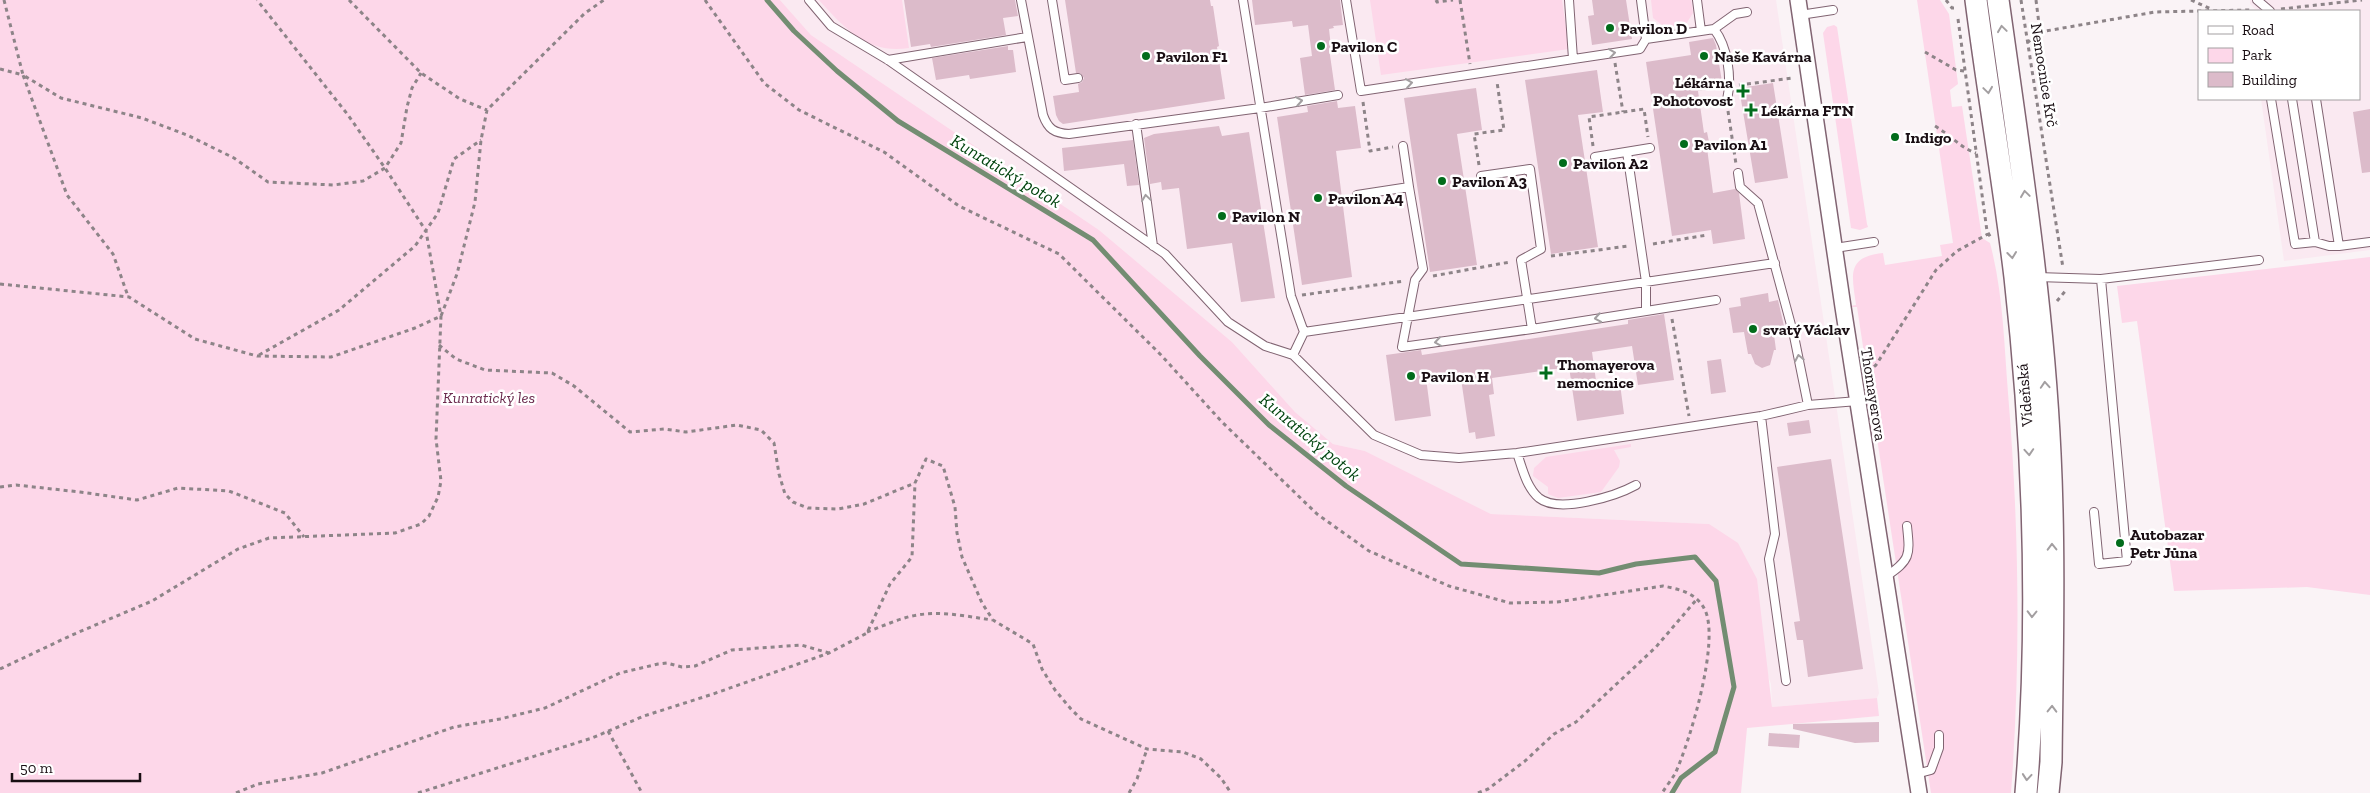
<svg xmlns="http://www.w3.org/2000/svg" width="2370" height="793" viewBox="0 0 2370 793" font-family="'Zilla Slab',serif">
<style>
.built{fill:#fae9f1}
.green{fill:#fdd7e9}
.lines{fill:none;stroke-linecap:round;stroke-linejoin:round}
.stream{stroke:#738d72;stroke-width:5}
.building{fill:#dcbbca}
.lane-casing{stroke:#816472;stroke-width:10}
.street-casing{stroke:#816472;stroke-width:18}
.secondary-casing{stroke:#816472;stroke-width:24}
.path{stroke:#8d8488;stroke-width:3;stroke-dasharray:4 4;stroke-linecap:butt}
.lane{stroke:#fff;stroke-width:8}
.street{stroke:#fff;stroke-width:15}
.secondary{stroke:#fff;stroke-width:21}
.oneway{stroke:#a39fa1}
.poi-dot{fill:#016c1b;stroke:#fff;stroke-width:2}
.labels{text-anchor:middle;stroke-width:5;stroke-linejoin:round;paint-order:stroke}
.poi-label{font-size:16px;font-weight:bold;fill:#190e13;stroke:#fff;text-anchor:start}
.street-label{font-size:16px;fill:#190e13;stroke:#fff}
.park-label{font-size:16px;font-style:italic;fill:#6a294d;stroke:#fff}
.water-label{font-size:18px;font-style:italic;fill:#02440f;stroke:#fff}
</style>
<rect width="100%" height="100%" fill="#faf3f6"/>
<path class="built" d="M 780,0 L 1776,0 L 1879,693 L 1877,698 L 1772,707 L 1771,684 L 1709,524 L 1491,514 L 1365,451 L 1333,444 L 1295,412 L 1232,342 L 1099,230 L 811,35 Z
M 2250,0 L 2370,0 L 2370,250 L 2284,261 L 2261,99 L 2359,99 L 2359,11 L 2257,11 L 2250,4 Z"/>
<path class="green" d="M 0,0 L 780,0 L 811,35 L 1099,230 L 1232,342 L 1295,412 L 1333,444 L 1365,451 L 1491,514 L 1709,524 L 1738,543 L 1757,579 L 1772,707 L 1877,698 L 1879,716 L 1747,728 L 1741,793 L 0,793 Z
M 819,0 L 902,0 L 909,48 C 869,55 844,28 819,0 Z
M 1370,0 L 1562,0 L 1569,49 L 1381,75 Z
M 1651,0 L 1691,0 L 1693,13 L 1686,24 L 1666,28 L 1653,18 Z
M 1917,0 L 1940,0 L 1949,14 L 1958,84 L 1950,90 L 1952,107 L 1962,106 L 1982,238 L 1990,243 C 2003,292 2004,342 2008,393 C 2019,525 2021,660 2011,793 L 1931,793 L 1857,307 L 1843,307 L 1856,305 C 1852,275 1846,257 1883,253 L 1885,265 L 1942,256 L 1940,245 L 1953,243 Z
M 1834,25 L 1837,27 L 1867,224 L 1868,227 L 1860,230 L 1851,228 L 1823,33 L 1827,27 Z
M 2370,257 L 2370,595 L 2307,587 L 2174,591 L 2137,321 L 2122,323 L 2117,286 Z
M 1631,444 L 1631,447 L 1614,450 L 1620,461 L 1619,467 L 1601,492 L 1558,498 L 1548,494 L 1548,487 L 1533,476 L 1534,468 L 1546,457 Z"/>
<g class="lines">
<path class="stream" d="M 767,0 L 794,31 L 837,71 L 898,121 L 1093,240 L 1200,356 L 1269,425 L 1346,486 L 1461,564 L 1599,573 L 1636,564 L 1695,557 L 1716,581 L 1734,687 L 1715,752 L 1681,778 L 1672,793"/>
</g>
<path class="building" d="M 904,0 L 1015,0 L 1018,16 L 1003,18 L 1006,35 L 931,47 L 930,44 L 911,47 Z
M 1065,0 L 1210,0 L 1211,6 L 1213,6 L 1219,46 L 1217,47 L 1225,99 L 1063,124 L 1059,121 L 1056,115 L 1053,96 L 1079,92 L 1078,84 L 1082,82 L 1084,78 L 1080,73 L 1076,73 Z
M 1252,0 L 1340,0 L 1343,25 L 1333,26 L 1334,28 L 1329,29 L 1331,47 L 1329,48 L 1335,90 L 1305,95 L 1300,58 L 1312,56 L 1308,25 L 1293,27 L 1292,21 L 1255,25 Z
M 1592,0 L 1626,0 L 1632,39 L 1592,45 L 1588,16 L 1594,15 Z
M 1713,38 L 1716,45 L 1723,88 L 1698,91 L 1704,133 L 1707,132 L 1710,147 L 1707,148 L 1713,193 L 1735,189 L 1739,193 L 1745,239 L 1713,244 L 1711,230 L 1672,236 L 1646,62 L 1691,55 L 1689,42 Z
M 1008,46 L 1008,50 L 1013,50 L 1016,72 L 970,79 L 969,75 L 936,80 L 932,58 Z
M 1597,70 L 1603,112 L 1578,115 L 1598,247 L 1551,254 L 1525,80 Z
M 1773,83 L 1788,178 L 1755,183 L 1739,88 Z
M 1476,88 L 1482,130 L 1457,134 L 1477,265 L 1430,272 L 1404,98 Z
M 1337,101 L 1338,108 L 1355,106 L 1361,148 L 1336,151 L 1352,277 L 1302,285 L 1277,117 L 1302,113 L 1308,112 L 1307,106 Z
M 2370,109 L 2370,172 L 2362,173 L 2353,112 Z
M 1219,126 L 1222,136 L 1249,132 L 1275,298 L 1241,302 L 1232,243 L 1187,249 L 1179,188 L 1162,190 L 1161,182 L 1150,184 L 1144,138 L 1154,134 Z
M 1133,140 L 1139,185 L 1127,186 L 1124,164 L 1064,171 L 1062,148 Z
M 1768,293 L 1769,302 L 1778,300 L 1784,326 L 1773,327 L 1776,350 L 1774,350 L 1770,365 L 1762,368 L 1755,364 L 1751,354 L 1748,354 L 1744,332 L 1733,333 L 1729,308 L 1741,306 L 1740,298 Z
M 1664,314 L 1674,380 L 1638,385 L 1632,346 L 1592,352 L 1597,388 L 1620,384 L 1624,414 L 1577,421 L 1569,367 L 1492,378 L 1494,394 L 1489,395 L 1495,436 L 1476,439 L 1475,432 L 1469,433 L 1460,372 L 1426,378 L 1431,416 L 1395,421 L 1386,355 L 1421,350 L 1422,355 L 1628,324 L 1628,320 Z
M 1721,359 L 1726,392 L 1711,394 L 1707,361 Z
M 1809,420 L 1811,433 L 1789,436 L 1787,423 Z
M 1831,459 L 1863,669 L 1808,677 L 1803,640 L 1797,640 L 1794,622 L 1800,621 L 1777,467 Z
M 1879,722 L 1879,742 L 1855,743 L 1793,729 L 1793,724 Z
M 1769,733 L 1800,735 L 1799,748 L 1768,746 Z"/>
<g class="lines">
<g class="lane-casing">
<path id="lane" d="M 809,0 L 831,26 L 888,60 L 1165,254 L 1228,322 L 1265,346 L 1293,355 L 1374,435 L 1421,455 L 1459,458 L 1517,453 L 1761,416 L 1808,405 L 1858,401
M 1021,0 L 1043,115 C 1048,129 1054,133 1069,134 L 1260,108 L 1338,95
M 1052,0 L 1065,80 L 1078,78
M 1243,0 L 1291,296 L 1304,332 L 1293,355
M 1346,0 L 1361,91 L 1640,49 L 1646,39
M 1569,0 L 1573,59
M 1641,0 L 1646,39 L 1701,31 L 1697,0
M 2257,0 L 2270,11
M 1800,15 L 1833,10
M 1714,29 L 1735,14 L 1747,12
M 1701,31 L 1714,29 C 1728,47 1732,78 1727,100
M 888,60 L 1027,37
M 2271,99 L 2295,244 L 2315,242 L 2329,246 L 2339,246
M 2292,99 L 2315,242
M 2316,99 L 2339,246 L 2370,242
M 1136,124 L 1153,246
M 1403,146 L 1409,187
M 1627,152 L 1646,282 L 1646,310
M 1595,157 L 1650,148
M 1738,173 L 1740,187 L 1758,203 L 1794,336 L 1808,405
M 1481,176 L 1530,169 L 1541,249 L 1521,260 L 1532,329
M 1357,195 L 1409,187 L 1423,269 L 1415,280 L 1402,347 L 1532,329 L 1716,300
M 1835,248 L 1874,242
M 2037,277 L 2101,279 L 2259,260
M 1304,332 L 1775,263
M 1761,416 L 1775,534 L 1769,559 L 1786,681
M 1517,453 C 1522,467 1526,487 1539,498 C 1559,514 1616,496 1636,485
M 2094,512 L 2099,564 L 2127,561 L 2101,279
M 1885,577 C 1911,560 1910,555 1907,526
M 1916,774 L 1931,770 L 1939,748 L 1939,735"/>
</g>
<g class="street-casing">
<path id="street" d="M 1798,0 L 1843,307 L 1919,793"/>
</g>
<g class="secondary-casing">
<path id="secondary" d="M 1976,0 C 1988,93 2004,185 2015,277 C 2034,447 2040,623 2026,793
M 1998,0 C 2019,151 2043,302 2050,454 C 2055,557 2052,660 2051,762 L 2048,793"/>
</g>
<path class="path" d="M 4,0 L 23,75 L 61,98 L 142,118 L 187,135 L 234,158 L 268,182 L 334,185 L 363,181 L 385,168 L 401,143 L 407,107 L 412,88 L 421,73
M 349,0 L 421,73 L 460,99 L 487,110
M 705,0 L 764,83 L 799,110 L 884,152 L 959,206 L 1059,254 L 1161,355 L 1222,422 L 1317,514 L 1369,551 L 1449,586 L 1510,603 L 1557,602 L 1663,586 C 1679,589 1697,593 1705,610 C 1720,642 1690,741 1675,774 C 1671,780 1666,787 1662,793
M 1436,0 L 1437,2 L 1453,0
M 1460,0 L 1470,64
M 1946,0 L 1952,8 L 1956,8
M 2021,0 L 2063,268
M 2036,0 L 2040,32
M 2191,0 L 2211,9
M 2281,9 L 2362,0
M 1958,19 L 1987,231 L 1991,238
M 2027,43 L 2040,32 L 2155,12 L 2250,10
M 1925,52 L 1956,70 L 1964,71
M 1615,63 L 1623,112
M 0,69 L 23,75 L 67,195 L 113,254 L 128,296
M 1739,85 L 1793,78
M 1363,102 L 1370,151 L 1393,147
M 1728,111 L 1736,164
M 1935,126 C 1950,135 1961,148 1976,153
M 1593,146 L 1589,117 L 1644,109 L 1648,137
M 1479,165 L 1474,134 L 1504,130 L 1497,82
M 1653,244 L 1707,235
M 1551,256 L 1629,246
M 1433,276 L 1510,262
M 0,284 L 129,297 L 195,339 L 257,356 L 331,357 L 415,328 L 441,316 L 457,274 L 475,202 L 481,140 L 487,110 L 585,13 L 604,0
M 1302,295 L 1404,281
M 2057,301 L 2067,289
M 1672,319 L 1689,416
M 439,345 L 456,359 L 485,370 L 552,373 L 574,386 L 630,432 L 664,429 L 686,432 L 737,425 L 761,430 L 774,443 L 779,474 L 785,494 L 793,502 L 808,508 L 838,509 L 864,504 L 915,483
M 259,355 L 339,310 L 415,246 L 438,213 L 454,159 L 481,140
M 1868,372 L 1876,365 L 1936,270 L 1957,251 L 1988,234
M 0,487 L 16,485 L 80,492 L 137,500 L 178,488 L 229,491 L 285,513 L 304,537
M 867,632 C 886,625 906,615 926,614 C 948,612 971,617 992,620
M 0,669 L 72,635 L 152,601 L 238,549 L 269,538 L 395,533 L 421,524 L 429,516 L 438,497 L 441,481 L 436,439 L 441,316 L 426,231 L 385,168 L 348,115 L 257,0
M 608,731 L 642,793
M 236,793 L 258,784 L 322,773 L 454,727 L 500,719 L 545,708 L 620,673 L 658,664 L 667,663 L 682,667 L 695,666 L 732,650 L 801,645 L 829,653
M 418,793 L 592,738 L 644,716 L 713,694 L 829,653 L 867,633 L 890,584 L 912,557 L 915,483 L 926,459 L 943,466 L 955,507 L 957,533 L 962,557 L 982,603 L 993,620 L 1033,644 L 1042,669 L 1055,690 L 1071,709 L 1081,719 L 1147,749 L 1183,752 L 1201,759 L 1221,778 L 1231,793
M 1129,793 L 1137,779 L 1147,749
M 1478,793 L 1488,789 L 1525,761 L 1554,734 L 1576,722 L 1656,647 L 1697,599"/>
<use href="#lane" class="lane"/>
<use href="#street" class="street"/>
<use href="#secondary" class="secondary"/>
</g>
<defs><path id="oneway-chevron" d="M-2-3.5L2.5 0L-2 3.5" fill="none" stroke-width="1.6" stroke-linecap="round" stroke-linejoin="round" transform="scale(1.25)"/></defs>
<g class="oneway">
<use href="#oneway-chevron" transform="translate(2002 29) rotate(-98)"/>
<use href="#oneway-chevron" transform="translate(1612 53) rotate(-8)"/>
<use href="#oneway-chevron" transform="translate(1409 83) rotate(-8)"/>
<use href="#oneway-chevron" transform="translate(1988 90) rotate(82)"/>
<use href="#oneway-chevron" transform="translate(1299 101) rotate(-10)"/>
<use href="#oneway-chevron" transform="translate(2025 194) rotate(-98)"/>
<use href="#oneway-chevron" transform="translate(1146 198) rotate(-98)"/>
<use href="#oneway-chevron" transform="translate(2012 255) rotate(83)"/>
<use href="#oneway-chevron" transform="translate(1598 318) rotate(170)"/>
<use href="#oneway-chevron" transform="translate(1438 342) rotate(172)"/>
<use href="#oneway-chevron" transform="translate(1799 358) rotate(-101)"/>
<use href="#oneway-chevron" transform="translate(2045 385) rotate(-94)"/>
<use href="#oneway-chevron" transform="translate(2029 452) rotate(86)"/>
<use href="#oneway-chevron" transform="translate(2052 547) rotate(-91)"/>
<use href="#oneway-chevron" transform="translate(2032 614) rotate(91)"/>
<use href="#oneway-chevron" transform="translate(2052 709) rotate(-89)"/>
<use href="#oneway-chevron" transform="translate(2027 777) rotate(95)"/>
</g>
<g class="poi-dot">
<circle cx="1610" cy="28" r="5"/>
<circle cx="1321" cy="46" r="5"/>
<circle cx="1146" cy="56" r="5"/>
<circle cx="1704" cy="56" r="5"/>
<path d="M1740.5 83.5h5v5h5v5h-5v5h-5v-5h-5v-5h5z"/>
<path d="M1748.5 102.5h5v5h5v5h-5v5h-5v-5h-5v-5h5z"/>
<circle cx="1895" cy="137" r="5"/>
<circle cx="1684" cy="144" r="5"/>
<circle cx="1563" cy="163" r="5"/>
<circle cx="1442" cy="181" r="5"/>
<circle cx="1318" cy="198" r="5"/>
<circle cx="1222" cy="216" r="5"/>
<circle cx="1753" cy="329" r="5"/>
<path d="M1543.5 365.5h5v5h5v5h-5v5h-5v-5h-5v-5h5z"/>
<circle cx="1411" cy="376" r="5"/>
<circle cx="2120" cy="543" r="5"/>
</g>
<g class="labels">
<g class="poi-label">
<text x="1620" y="34">Pavilon D</text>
<text x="1331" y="52">Pavilon C</text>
<text x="1156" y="62">Pavilon F1</text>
<text x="1714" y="62">Naše Kavárna</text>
<text x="1733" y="88" text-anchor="end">Lékárna<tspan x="1733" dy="18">Pohotovost</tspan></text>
<text x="1761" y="116">Lékárna FTN</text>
<text x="1905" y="143">Indigo</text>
<text x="1694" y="150">Pavilon A1</text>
<text x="1573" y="169">Pavilon A2</text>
<text x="1452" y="187">Pavilon A3</text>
<text x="1328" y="204">Pavilon A4</text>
<text x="1232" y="222">Pavilon N</text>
<text x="1763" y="335">svatý Václav</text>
<text x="1557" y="370">Thomayerova<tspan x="1557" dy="18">nemocnice</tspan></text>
<text x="1421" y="382">Pavilon H</text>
<text x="2130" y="540">Autobazar<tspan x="2130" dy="18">Petr Jůna</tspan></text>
</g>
<g class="street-label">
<text transform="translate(2045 75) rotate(81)" y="6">Nemocnice Krč</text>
<text transform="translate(1874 394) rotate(81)" y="6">Thomayerova</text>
<text transform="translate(2024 395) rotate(-95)" y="6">Vídeňská</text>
</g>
<g class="park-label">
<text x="489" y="403">Kunratický les</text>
</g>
<g class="water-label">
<text transform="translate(1006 171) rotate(31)" y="6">Kunratický potok</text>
<text transform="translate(1310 437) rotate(40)" y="6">Kunratický potok</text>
</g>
</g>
<rect x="2198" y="10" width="162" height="90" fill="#ffffff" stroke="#a39fa1"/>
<rect x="2208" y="26" width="25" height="8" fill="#ffffff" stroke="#a39fa1"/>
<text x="2242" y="35" font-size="15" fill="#190e13">Road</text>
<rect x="2208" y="48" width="25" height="15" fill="#fdd7e9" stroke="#a39fa1"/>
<text x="2242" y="60" font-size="15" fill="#190e13">Park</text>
<rect x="2208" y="72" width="25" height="15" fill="#dcbbca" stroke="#a39fa1"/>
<text x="2242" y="85" font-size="15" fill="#190e13">Building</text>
<path d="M12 773v8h128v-8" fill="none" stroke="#190e13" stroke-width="2.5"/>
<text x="20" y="773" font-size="15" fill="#190e13" stroke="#ffffff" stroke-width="4" paint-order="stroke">50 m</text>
</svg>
